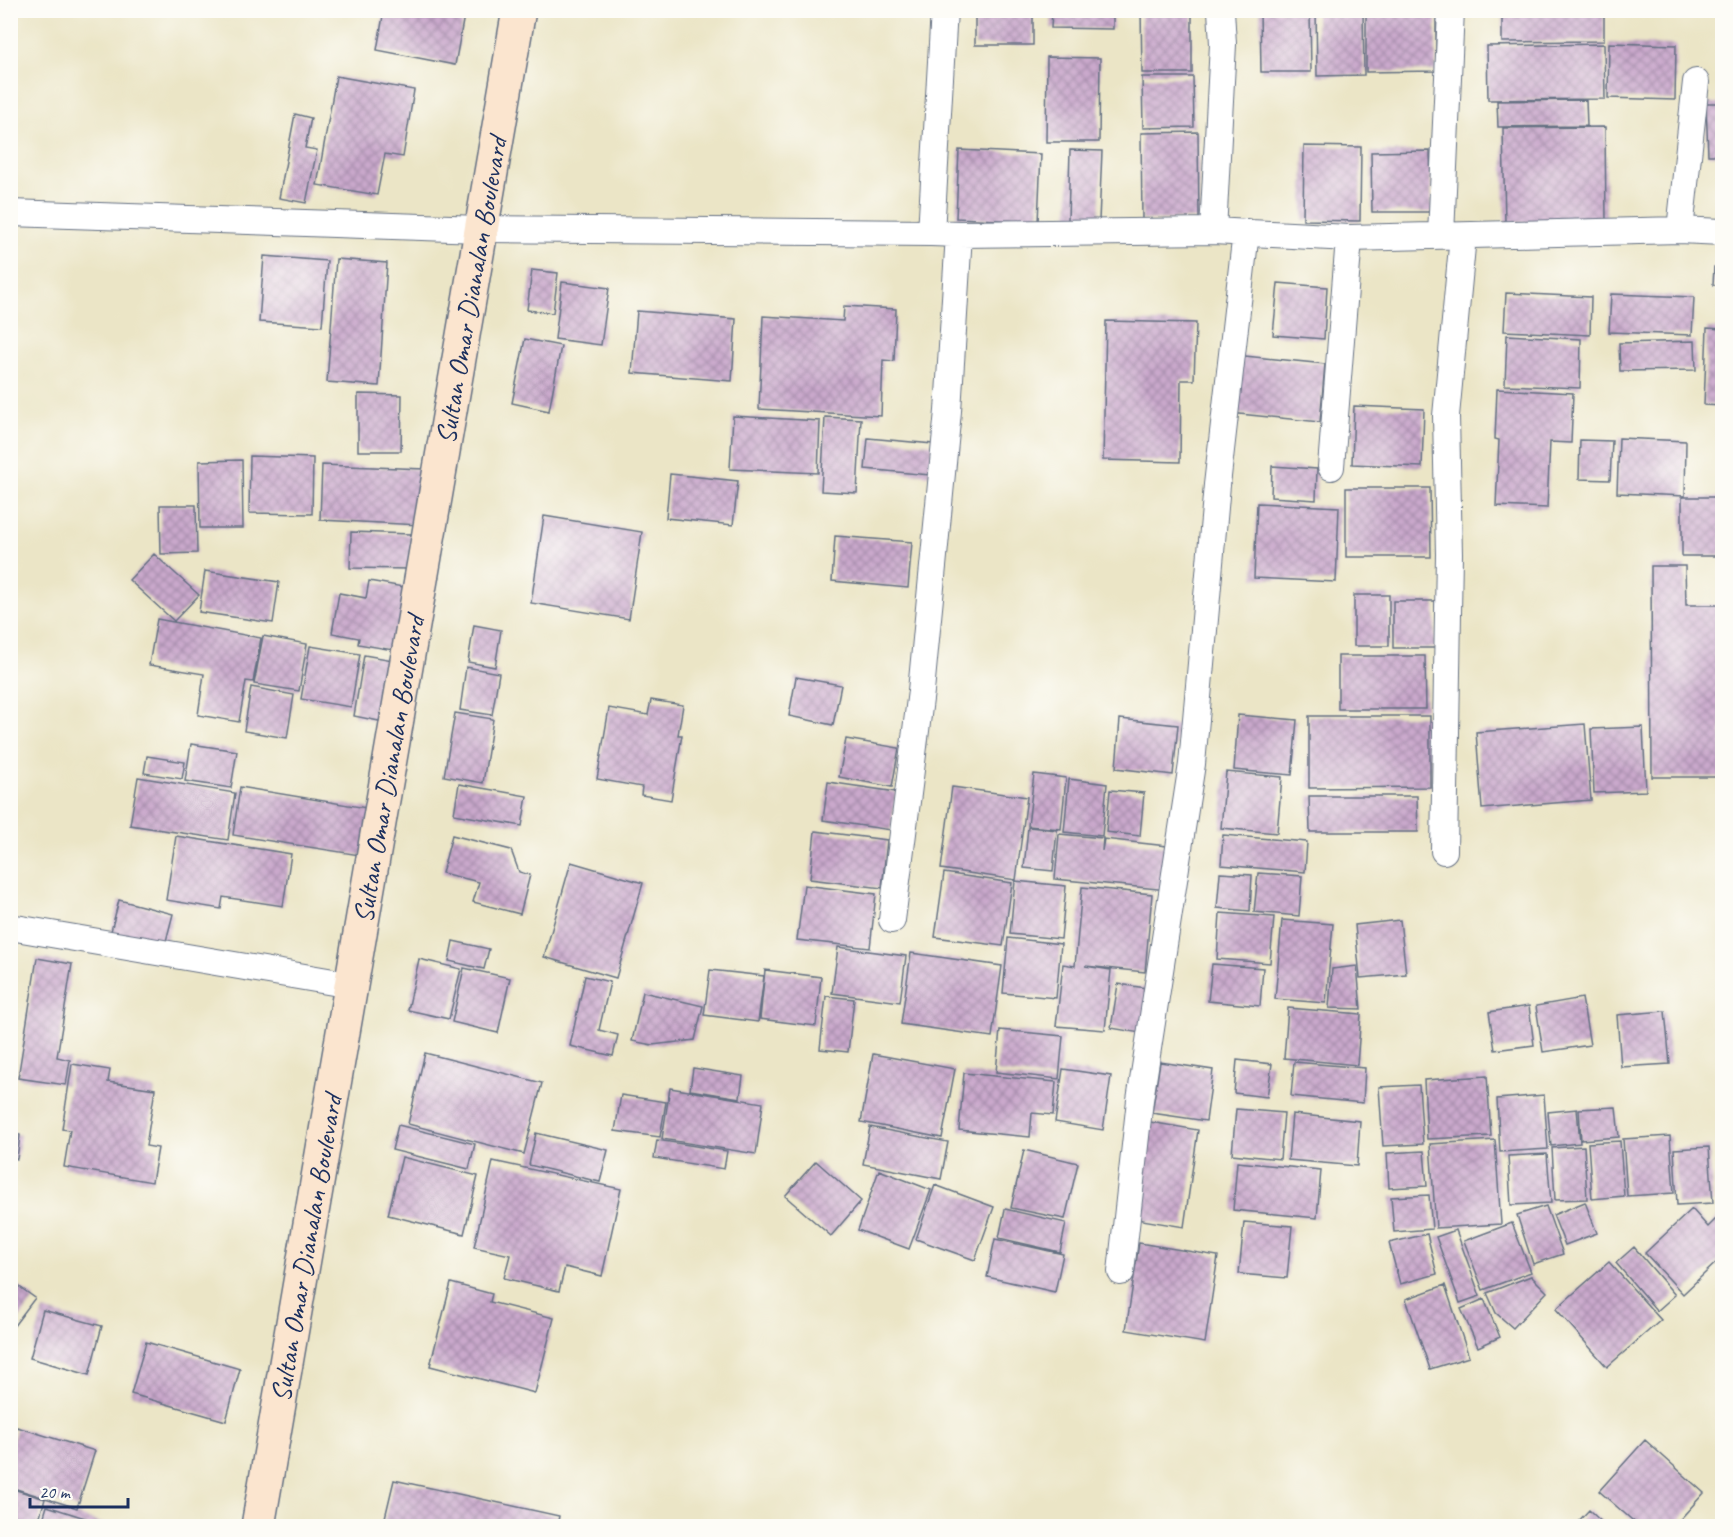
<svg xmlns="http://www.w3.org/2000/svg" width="1733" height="1537" viewBox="0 0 1733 1537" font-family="Caveat,sans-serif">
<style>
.building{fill:url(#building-cross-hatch)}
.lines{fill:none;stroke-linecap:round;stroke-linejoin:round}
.street-casing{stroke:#646f82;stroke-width:28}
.secondary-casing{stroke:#646f82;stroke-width:36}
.street{stroke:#fff;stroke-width:26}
.secondary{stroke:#fbe5cf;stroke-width:33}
.labels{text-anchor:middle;stroke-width:4.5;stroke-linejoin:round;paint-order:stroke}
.street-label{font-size:28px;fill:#1b2f5e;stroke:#fdfcf7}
</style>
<defs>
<pattern id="building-cross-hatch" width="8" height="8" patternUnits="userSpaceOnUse" patternTransform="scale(1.5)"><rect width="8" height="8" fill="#caa9cc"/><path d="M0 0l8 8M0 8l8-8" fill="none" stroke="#a38aa9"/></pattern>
</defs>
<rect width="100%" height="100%" fill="#fdfcf7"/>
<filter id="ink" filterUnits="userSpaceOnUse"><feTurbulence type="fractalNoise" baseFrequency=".0167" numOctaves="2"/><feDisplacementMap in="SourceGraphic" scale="12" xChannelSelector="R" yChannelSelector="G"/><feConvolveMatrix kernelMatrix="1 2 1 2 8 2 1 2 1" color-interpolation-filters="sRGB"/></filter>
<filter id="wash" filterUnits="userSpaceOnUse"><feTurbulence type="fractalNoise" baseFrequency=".008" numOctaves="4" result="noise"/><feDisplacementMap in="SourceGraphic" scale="24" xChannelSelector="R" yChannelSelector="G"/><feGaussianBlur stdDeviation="1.35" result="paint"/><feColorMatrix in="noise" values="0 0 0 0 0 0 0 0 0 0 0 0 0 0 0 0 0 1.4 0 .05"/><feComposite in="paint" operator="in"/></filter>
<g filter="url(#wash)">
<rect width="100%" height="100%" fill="#ebe5c6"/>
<g id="blocks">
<path class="building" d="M 384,10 L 465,10 L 455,65 L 377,50 Z
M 975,10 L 1033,10 L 1033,45 L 975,45 Z
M 1052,10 L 1113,10 L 1113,29 L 1051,28 Z
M 1141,10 L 1192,10 L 1192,73 L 1142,73 Z
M 1260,10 L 1310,10 L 1311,72 L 1261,72 Z
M 1316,10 L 1363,10 L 1364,75 L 1317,76 Z
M 1366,10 L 1436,10 L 1436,71 L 1366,72 Z
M 1502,10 L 1604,10 L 1604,41 L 1502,42 Z
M 1609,43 L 1676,45 L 1675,100 L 1608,98 Z
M 1604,44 L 1605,99 L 1488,100 L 1487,46 Z
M 1047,57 L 1100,58 L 1099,142 L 1046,142 Z
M 336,76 L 414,90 L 403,157 L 385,154 L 377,195 L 317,185 Z
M 1142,77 L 1193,77 L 1194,127 L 1143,128 Z
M 1586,100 L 1587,126 L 1498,127 L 1497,101 Z
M 1706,103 L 1722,103 L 1722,155 L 1708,155 Z
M 295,114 L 311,118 L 305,148 L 317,150 L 306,203 L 279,198 Z
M 1605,127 L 1606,222 L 1505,223 L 1503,128 Z
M 1198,132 L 1199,219 L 1142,220 L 1141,133 Z
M 1304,146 L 1361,147 L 1360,221 L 1303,220 Z
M 959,150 L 1041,154 L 1038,222 L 956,218 Z
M 1070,150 L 1102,151 L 1099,221 L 1068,220 Z
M 1430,151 L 1432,212 L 1372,212 L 1371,152 Z
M 264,256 L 327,261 L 322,326 L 259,322 Z
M 336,259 L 387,263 L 379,386 L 327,382 Z
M 1714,267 L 1722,267 L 1722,285 L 1713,285 Z
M 532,270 L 558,273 L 553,313 L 527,310 Z
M 562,282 L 609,288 L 601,345 L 555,339 Z
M 1278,283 L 1327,287 L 1324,339 L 1273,335 Z
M 1506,293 L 1591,297 L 1590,335 L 1504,331 Z
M 1611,294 L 1694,297 L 1692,335 L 1609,332 Z
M 844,306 L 896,309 L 894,361 L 883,360 L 881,416 L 759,409 L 763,316 L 843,321 Z
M 637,311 L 736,319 L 732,381 L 632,373 Z
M 1106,321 L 1196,323 L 1194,380 L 1181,380 L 1180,462 L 1103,460 Z
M 1707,328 L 1722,329 L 1722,406 L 1704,405 Z
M 1507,335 L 1581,339 L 1580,388 L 1505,385 Z
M 525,339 L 561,346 L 549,411 L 512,403 Z
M 1695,341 L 1696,370 L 1620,371 L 1619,343 Z
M 1235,355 L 1325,364 L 1320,422 L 1230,413 Z
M 1497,389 L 1573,393 L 1571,443 L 1550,442 L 1547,508 L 1496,506 L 1499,440 L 1495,439 Z
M 358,394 L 402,395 L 401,451 L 358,451 Z
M 1354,406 L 1424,409 L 1422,467 L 1352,464 Z
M 733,416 L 820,421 L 818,473 L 730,469 Z
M 825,417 L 861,419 L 857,493 L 821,491 Z
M 868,438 L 933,444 L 930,475 L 865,469 Z
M 1619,438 L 1686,441 L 1685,496 L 1617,493 Z
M 1580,440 L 1612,441 L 1610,480 L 1579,479 Z
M 250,456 L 313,458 L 312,514 L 249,513 Z
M 242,460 L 243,528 L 200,528 L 199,461 Z
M 322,465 L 424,469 L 421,525 L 320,520 Z
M 1272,466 L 1317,469 L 1316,500 L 1271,497 Z
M 670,474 L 738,481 L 733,525 L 666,518 Z
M 1346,488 L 1430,488 L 1431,557 L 1346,557 Z
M 1682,497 L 1722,497 L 1722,556 L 1682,556 Z
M 1257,503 L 1339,507 L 1336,582 L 1254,578 Z
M 160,505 L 196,505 L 197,553 L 161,554 Z
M 544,516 L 642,532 L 629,619 L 531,603 Z
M 351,532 L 411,534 L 410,569 L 350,568 Z
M 835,536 L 912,542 L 908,588 L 832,581 Z
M 154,554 L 199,595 L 174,621 L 129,580 Z
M 1651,566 L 1685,566 L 1686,605 L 1722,605 L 1722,777 L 1652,777 Z
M 205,571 L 279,582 L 273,623 L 199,612 Z
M 369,581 L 415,589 L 404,652 L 358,644 L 359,638 L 332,633 L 339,593 L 366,598 Z
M 1354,595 L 1389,595 L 1389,646 L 1354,646 Z
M 1393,601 L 1435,601 L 1435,648 L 1393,648 Z
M 157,619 L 261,638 L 253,682 L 246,681 L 239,722 L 198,715 L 204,674 L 149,665 Z
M 474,625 L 501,630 L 495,667 L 468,662 Z
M 263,636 L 307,644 L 299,691 L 254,684 Z
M 310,646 L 360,654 L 351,707 L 301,699 Z
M 364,655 L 399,661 L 389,723 L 354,716 Z
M 1338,656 L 1425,656 L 1426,709 L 1338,709 Z
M 466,667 L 499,673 L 492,715 L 460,710 Z
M 796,677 L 841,685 L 833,725 L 789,716 Z
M 251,687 L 294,695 L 287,738 L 244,731 Z
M 651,700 L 683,705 L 678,735 L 682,735 L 671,800 L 641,795 L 642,787 L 597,779 L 609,708 L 648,715 Z
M 455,713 L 493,719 L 483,783 L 444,776 Z
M 1238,715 L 1297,720 L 1292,775 L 1234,770 Z
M 1309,716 L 1430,716 L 1430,787 L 1309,788 Z
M 1120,719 L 1178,725 L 1173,775 L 1116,768 Z
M 1585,724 L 1591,800 L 1482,809 L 1476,732 Z
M 1643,727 L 1646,791 L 1594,793 L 1591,729 Z
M 846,739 L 899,748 L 892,787 L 839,777 Z
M 191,744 L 237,751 L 231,788 L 185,781 Z
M 147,756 L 185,762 L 182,779 L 144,773 Z
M 1226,772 L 1282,777 L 1277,833 L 1221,828 Z
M 1034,774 L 1066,778 L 1061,829 L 1028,826 Z
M 138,777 L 235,793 L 228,840 L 130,825 Z
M 1069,779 L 1107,784 L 1102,836 L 1064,832 Z
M 828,782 L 896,792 L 891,830 L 823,820 Z
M 459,784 L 527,796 L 522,826 L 454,814 Z
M 240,787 L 379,810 L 372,857 L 233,835 Z
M 952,787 L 1027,797 L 1016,880 L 941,869 Z
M 1110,790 L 1144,793 L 1140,836 L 1106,832 Z
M 1309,796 L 1417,796 L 1418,832 L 1310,832 Z
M 1028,827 L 1057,830 L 1053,871 L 1024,868 Z
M 815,831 L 887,840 L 882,888 L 810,879 Z
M 1059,834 L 1103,838 L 1102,851 L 1104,839 L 1176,847 L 1168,890 L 1055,879 Z
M 452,835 L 511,850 L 519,872 L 530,875 L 520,914 L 473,902 L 479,882 L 442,873 Z
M 1223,835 L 1307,842 L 1305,872 L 1221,865 Z
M 176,836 L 291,854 L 283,906 L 223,897 L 221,909 L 166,900 Z
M 571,862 L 643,883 L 616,978 L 544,957 Z
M 944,873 L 1012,883 L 1003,946 L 935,937 Z
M 1220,873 L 1252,875 L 1250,911 L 1217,908 Z
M 1258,873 L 1302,876 L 1299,916 L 1254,912 Z
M 1015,881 L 1066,886 L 1061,939 L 1010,934 Z
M 804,885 L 876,894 L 870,948 L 797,940 Z
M 1082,887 L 1152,894 L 1145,972 L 1085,966 L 1111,970 L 1105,1030 L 1056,1026 L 1063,964 L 1075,966 Z
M 119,900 L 173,914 L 164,949 L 110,935 Z
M 1220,913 L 1274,917 L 1270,963 L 1217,959 Z
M 1282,920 L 1333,924 L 1326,1003 L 1275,999 Z
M 1400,920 L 1406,974 L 1360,978 L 1355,925 Z
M 1008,938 L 1061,944 L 1056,998 L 1003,993 Z
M 453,941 L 489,949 L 484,969 L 449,961 Z
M 838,947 L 906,956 L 900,1002 L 832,993 Z
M 911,953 L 1002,966 L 992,1037 L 901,1024 Z
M 37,958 L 72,964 L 57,1057 L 70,1060 L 66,1085 L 18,1078 Z
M 419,959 L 461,969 L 449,1019 L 408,1010 Z
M 1212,964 L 1263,968 L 1260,1006 L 1208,1001 Z
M 1357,966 L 1361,1009 L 1329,1008 L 1332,969 Z
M 464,968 L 510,978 L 498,1033 L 452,1022 Z
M 710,970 L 764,976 L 758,1022 L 704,1015 Z
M 765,970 L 821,977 L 816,1026 L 760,1019 Z
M 585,976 L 610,982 L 599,1030 L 618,1035 L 613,1056 L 570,1046 Z
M 1118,984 L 1153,989 L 1146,1034 L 1111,1028 Z
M 643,992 L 703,1006 L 695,1040 L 652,1045 L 632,1041 Z
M 826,996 L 854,999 L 848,1052 L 820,1049 Z
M 1582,998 L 1590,1045 L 1543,1052 L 1536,1006 Z
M 1529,1006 L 1534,1045 L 1495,1050 L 1489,1012 Z
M 1288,1008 L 1361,1014 L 1357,1065 L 1284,1058 Z
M 1665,1011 L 1670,1064 L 1621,1067 L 1617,1015 Z
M 1000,1030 L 1063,1036 L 1059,1079 L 996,1072 Z
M 425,1053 L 542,1083 L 524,1154 L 408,1124 Z
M 873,1054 L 955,1069 L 942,1138 L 861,1122 Z
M 1237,1060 L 1272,1064 L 1267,1097 L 1234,1093 Z
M 1160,1062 L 1213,1070 L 1206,1121 L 1152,1113 Z
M 1294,1062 L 1365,1068 L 1363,1103 L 1291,1096 Z
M 72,1064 L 110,1070 L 108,1082 L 155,1089 L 146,1146 L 158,1148 L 152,1182 L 64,1167 L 70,1130 L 62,1129 Z
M 693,1068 L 743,1076 L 740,1098 L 690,1090 Z
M 1063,1069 L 1111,1076 L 1103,1130 L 1055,1122 Z
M 964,1073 L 1056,1082 L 1053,1115 L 1032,1113 L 1030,1137 L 959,1130 Z
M 1487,1076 L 1491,1136 L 1427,1139 L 1424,1080 Z
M 1419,1085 L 1423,1144 L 1383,1146 L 1379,1087 Z
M 670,1088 L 763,1103 L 756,1154 L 662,1139 Z
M 621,1095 L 666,1102 L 660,1137 L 615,1131 Z
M 1544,1095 L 1548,1149 L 1500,1152 L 1497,1099 Z
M 1616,1107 L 1619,1137 L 1581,1140 L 1579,1109 Z
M 1236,1109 L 1284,1113 L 1280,1159 L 1232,1154 Z
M 1577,1109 L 1580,1143 L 1551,1146 L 1548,1112 Z
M 1292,1114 L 1360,1121 L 1357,1166 L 1288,1160 Z
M 1150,1122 L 1198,1130 L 1184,1227 L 1136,1219 Z
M 398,1125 L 475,1144 L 469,1169 L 392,1150 Z
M 870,1127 L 948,1142 L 941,1179 L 863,1164 Z
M 10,1133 L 20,1135 L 17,1159 L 10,1158 Z
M 536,1133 L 608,1150 L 600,1182 L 529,1165 Z
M 1670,1136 L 1674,1193 L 1627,1196 L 1623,1139 Z
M 657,1140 L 727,1151 L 724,1169 L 654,1158 Z
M 1495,1140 L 1501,1224 L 1436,1228 L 1430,1144 Z
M 1620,1141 L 1624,1196 L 1592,1199 L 1588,1143 Z
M 1584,1146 L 1587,1199 L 1555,1200 L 1552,1148 Z
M 1709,1147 L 1713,1203 L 1677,1205 L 1674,1149 Z
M 1024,1150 L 1078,1163 L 1065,1219 L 1011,1208 Z
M 1424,1151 L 1427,1186 L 1389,1188 L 1387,1153 Z
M 1547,1154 L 1551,1203 L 1511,1205 L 1508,1156 Z
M 402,1157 L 478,1176 L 464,1234 L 388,1215 Z
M 493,1161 L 621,1189 L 602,1276 L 565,1267 L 559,1291 L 504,1278 L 510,1255 L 474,1247 Z
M 816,1161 L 861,1201 L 831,1236 L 785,1196 Z
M 1237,1162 L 1321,1170 L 1317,1218 L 1233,1210 Z
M 879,1170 L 931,1190 L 909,1249 L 858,1230 Z
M 935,1185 L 994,1207 L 975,1260 L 916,1239 Z
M 1429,1195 L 1432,1229 L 1394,1232 L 1391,1197 Z
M 1585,1202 L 1597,1233 L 1565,1245 L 1553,1215 Z
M 1546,1206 L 1563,1254 L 1533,1264 L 1517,1215 Z
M 1005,1209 L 1066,1223 L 1060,1252 L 999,1238 Z
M 1692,1209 L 1708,1227 L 1722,1213 L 1722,1257 L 1683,1294 L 1645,1253 Z
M 1244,1222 L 1292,1226 L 1287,1278 L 1239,1274 Z
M 1512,1223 L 1531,1272 L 1483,1290 L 1464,1241 Z
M 1456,1230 L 1480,1296 L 1460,1303 L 1436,1237 Z
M 1427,1234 L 1437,1274 L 1400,1284 L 1389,1243 Z
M 995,1239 L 1063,1254 L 1055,1292 L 987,1277 Z
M 1139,1243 L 1218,1256 L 1205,1343 L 1126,1330 Z
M 1634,1247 L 1675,1295 L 1657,1311 L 1616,1263 Z
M 1609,1262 L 1661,1320 L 1607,1367 L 1556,1309 Z
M 1531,1276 L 1547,1292 L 1513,1328 L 1496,1313 L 1487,1293 Z
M 10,1280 L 35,1298 L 10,1331 Z
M 451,1283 L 492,1294 L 490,1302 L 554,1318 L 535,1393 L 430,1366 Z
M 1445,1285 L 1469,1357 L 1430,1369 L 1406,1299 Z
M 1484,1299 L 1500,1337 L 1478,1347 L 1461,1309 Z
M 43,1310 L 102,1326 L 89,1375 L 30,1358 Z
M 146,1342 L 240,1369 L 226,1421 L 131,1394 Z
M 17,1427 L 95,1451 L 77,1508 L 10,1487 L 10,1448 Z
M 1645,1440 L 1704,1493 L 1674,1526 L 1639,1526 L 1599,1491 Z
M 394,1480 L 559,1516 L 557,1526 L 383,1526 Z
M 10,1488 L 45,1499 L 37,1526 L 22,1526 L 10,1523 Z
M 47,1506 L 110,1526 L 41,1526 Z
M 1589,1510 L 1606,1526 L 1574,1526 Z"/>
</g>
</g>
<g filter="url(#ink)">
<use href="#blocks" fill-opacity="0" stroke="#646f82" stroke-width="1.5"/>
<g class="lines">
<g class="street-casing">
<path id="street" d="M 10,213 L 480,229 L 931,233 L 959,234 L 1213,231 L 1349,238 L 1680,230 L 1722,232
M 1680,230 L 1696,82
M 1213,231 L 1223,44 L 1221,10
M 931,233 L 944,10
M 1441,235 L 1451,10
M 1331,467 L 1349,238
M 1444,851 L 1449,554 L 1446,416 L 1463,236
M 892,920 L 921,691 L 948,411 L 959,234
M 10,927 L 351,985
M 1121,1272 L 1140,1100 L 1192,764 L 1217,485 L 1246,232"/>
</g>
<g class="secondary-casing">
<g id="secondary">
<path id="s1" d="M 258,1526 L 519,10"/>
</g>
</g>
<use href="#street" class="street"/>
<use href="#secondary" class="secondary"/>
</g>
</g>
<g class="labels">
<g class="street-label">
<text dy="10" stroke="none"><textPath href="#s1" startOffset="1254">Sultan Omar Dianalan Boulevard</textPath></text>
<text dy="10" stroke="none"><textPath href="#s1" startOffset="768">Sultan Omar Dianalan Boulevard</textPath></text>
<text dy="10" stroke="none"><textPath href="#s1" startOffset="282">Sultan Omar Dianalan Boulevard</textPath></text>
</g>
</g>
<rect width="1733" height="1537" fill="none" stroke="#fdfcf7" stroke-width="36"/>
<path d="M30 1498v9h98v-9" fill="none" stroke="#1b2f5e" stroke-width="3"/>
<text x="39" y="1498" font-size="18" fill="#1b2f5e" stroke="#fdfcf7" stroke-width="4.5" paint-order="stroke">20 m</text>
</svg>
